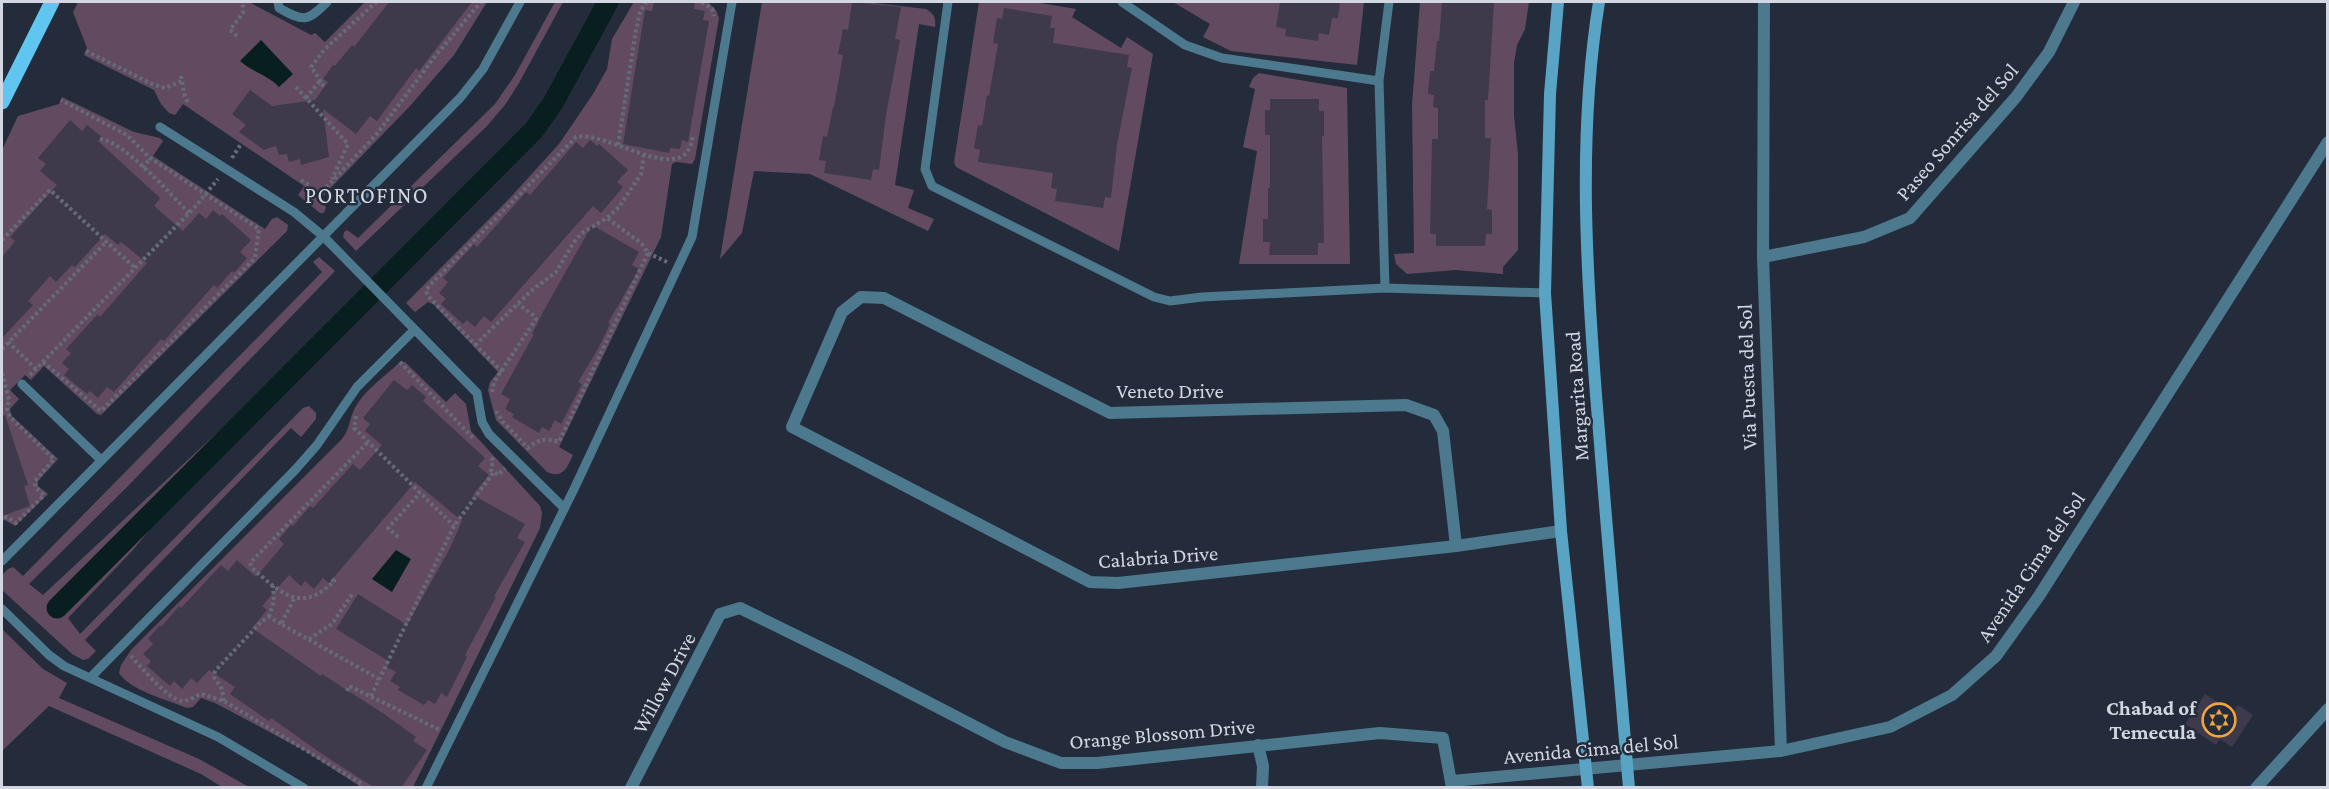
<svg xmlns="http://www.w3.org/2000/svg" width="2329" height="789" viewBox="0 0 2329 789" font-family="'Crimson Pro',serif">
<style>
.green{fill:#624b60}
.water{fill:#091f1f}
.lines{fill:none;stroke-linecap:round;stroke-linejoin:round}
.canal{stroke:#091f1f;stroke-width:21}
.building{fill:#3e3a4b}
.path{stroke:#656c79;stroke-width:4;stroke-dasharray:3 3;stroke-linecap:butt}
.lane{stroke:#4c798d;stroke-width:9}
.street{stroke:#4c798d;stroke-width:12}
.secondary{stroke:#59a4c4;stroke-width:12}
.primary{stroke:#61c6ef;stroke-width:15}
.labels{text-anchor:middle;stroke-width:5;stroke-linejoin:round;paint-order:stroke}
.street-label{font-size:21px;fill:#d2d7e1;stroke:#242c3b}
.poi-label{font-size:21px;font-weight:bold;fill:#d2d7e1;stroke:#242c3b;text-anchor:end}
.neighbourhood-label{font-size:22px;letter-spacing:1.5px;fill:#d2d7e1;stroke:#242c3b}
</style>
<rect width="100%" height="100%" fill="#242c3b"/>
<path class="green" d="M 78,2 L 249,2 L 311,35 L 315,33 L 325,42 L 365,2 L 487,2 L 454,55 L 410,106 L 319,200 L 326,207 L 324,213 L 320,213 L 298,195 L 304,186 L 183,104 L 175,115 L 169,113 L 161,104 L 154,90 L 84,55 L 87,48 L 73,12 Z
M 555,2 L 563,2 L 519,83 L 505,105 L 486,127 L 356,251 L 343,237 L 344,232 L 347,230 L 358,238 L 495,104 L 515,75 Z
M 601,2 L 612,2 C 585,54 559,106 520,151 L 191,479 L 133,550 L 68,618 L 80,634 L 303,408 L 309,406 L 316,413 L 316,419 L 301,437 L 291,428 L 85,640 L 96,651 L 88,659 L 83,660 L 72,654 L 2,590 L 2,575 L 8,569 L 13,567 L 23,576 L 322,272 L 313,262 L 319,257 L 335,271 L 130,484 L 29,584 L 43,595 L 251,401 L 354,301 L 535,116 L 556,86 Z
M 634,2 L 708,2 L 716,10 L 719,18 L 695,159 L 692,164 L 676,162 L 672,164 L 661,237 L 559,447 L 573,455 C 567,468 563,479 547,472 L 496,420 L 488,390 L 490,382 L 498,372 L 433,304 L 428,302 L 415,312 L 406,303 L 507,201 L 559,144 L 593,94 L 607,69 L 612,39 Z
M 762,2 L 866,2 L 926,9 C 934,14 936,17 935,27 L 919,24 L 895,185 L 914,190 L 908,208 L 934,219 L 928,231 L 810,174 L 754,171 L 742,233 L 720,259 Z
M 979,2 L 1034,2 L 1076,9 L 1072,17 L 1121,48 L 1127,37 L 1153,54 L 1119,251 L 956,167 L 954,162 Z
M 1173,2 L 1364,2 L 1357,65 L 1231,51 L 1203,37 L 1210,24 Z
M 1420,2 L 1529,2 L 1525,29 L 1517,45 L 1514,63 L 1514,116 L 1518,154 L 1518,250 L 1503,267 L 1503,274 L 1456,270 L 1407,274 L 1396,264 L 1394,254 L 1414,253 L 1412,105 Z
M 1259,73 L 1347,88 L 1350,264 L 1239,264 L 1257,151 L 1243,147 L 1255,89 L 1249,87 L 1253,78 Z
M 62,97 L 134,132 L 160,138 L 163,141 L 153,156 L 265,229 L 272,219 L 277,217 L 288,225 L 287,231 L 101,415 L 97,414 L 44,366 L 31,380 L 25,375 L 10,390 L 19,399 L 10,409 L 11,415 L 58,459 L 38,481 L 38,486 L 48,494 L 15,526 L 5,520 L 2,521 L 2,150 L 18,116 L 59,104 Z
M 400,362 L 405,362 L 446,402 L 455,393 L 466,404 L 471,431 L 540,506 L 542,513 L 540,528 L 413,787 L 361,787 L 307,752 L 215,703 L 201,698 L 193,707 L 187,708 C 168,700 129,690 119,673 L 121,665 L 131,650 L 342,439 C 349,430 349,422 353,412 C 362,392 384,377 400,362 Z
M 2,629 L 43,669 L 67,683 L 59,698 L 199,759 L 249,787 L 222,787 L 201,774 L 49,706 L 2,751 Z"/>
<path class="water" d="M 261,40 L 293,74 L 279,87 C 268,75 252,72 240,61 Z
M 396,550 L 411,559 L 392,592 L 372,579 Z"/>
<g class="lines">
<path class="canal" d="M 57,608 L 534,130 L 553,103 L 608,2"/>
</g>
<path class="building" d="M 389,2 L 472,2 L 419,71 L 416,68 L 377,121 L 370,116 L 356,134 L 323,109 L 329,157 L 301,165 L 300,159 L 289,162 L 287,154 L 279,155 L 276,146 L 264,150 L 239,132 L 246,125 L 232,114 L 250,90 L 272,106 L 315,100 L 328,82 L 323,79 L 333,65 L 335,66 L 352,45 L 354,47 Z
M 654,2 L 695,2 L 694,9 L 705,11 L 703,20 L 709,21 L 688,142 L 682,140 L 680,149 L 670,148 L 669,153 L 623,144 L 645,10 L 652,11 Z
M 852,2 L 901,7 L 895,39 L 900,40 L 886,115 L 879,170 L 873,169 L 871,180 L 824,173 L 826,161 L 819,160 L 823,136 L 827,137 L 833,107 L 834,107 L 843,55 L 838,54 L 843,29 L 848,30 Z
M 1280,2 L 1340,2 L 1338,18 L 1332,18 L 1329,35 L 1319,33 L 1318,41 L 1285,36 L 1286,29 L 1276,27 Z
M 1442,2 L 1494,2 L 1488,100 L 1485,100 L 1485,138 L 1491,138 L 1487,209 L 1492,210 L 1492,234 L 1486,234 L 1485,246 L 1436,246 L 1436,234 L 1430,234 L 1432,139 L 1438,139 L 1438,108 L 1433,107 L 1434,95 L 1428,94 L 1430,71 L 1434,71 L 1437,41 L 1439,41 Z
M 1004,8 L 1052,16 L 1050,28 L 1055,28 L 1053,43 L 1129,55 L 1127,67 L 1132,68 L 1117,144 L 1111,198 L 1105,197 L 1103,208 L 1055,201 L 1057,189 L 1051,188 L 1053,173 L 978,162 L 980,150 L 974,148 L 978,125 L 982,126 L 987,95 L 989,96 L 998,44 L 993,43 L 997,18 L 1002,19 Z
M 1270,99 L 1319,99 L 1319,111 L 1324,111 L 1324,136 L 1322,136 L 1324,243 L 1318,243 L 1318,255 L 1269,255 L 1270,242 L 1263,242 L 1263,219 L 1268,219 L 1268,188 L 1270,188 L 1270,135 L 1265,135 L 1265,110 L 1270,110 Z
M 70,120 L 82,131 L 87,125 L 102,137 L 98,141 L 160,198 L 154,206 L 183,231 L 199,213 L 206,219 L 213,210 L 220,216 L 222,214 L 251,240 L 240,252 L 247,258 L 234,273 L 232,271 L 217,288 L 214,285 L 164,341 L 161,339 L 114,392 L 107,387 L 98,398 L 90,391 L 87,394 L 64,375 L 69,369 L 62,363 L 71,353 L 66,349 L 97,315 L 100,317 L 147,263 L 121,242 L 118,245 L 105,234 L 75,267 L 72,265 L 56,282 L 50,276 L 28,301 L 33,305 L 2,338 L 2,257 L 15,241 L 10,237 L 57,185 L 40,171 L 46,164 L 38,158 Z
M 590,140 L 597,146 L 599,144 L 628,170 L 617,182 L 623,187 L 601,213 L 593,206 L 491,322 L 484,316 L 475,327 L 467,320 L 463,324 L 441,304 L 446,299 L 439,293 L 448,282 L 443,278 L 474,244 L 477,247 L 526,192 L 530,195 L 576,142 L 583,148 Z
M 592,225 L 639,252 L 632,265 L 639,269 L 608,323 L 610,324 L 599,347 L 578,382 L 582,384 L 561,424 L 555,420 L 549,431 L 542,427 L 539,433 L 512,417 L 514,414 L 505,409 L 510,399 L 501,394 L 534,334 L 532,334 L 543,312 Z
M 394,380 L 407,390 L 412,385 L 426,397 L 423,401 L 485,458 L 478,466 L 489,475 L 473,495 L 525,524 L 517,538 L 525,542 L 494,596 L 496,597 L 465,655 L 467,657 L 447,697 L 441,693 L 435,704 L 428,700 L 424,705 L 398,690 L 400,687 L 390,681 L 396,672 L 387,667 L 390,662 L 336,629 L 358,594 L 407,625 L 449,550 L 462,521 L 415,482 L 329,583 L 323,578 L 314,589 L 305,581 L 301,586 L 289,575 L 262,606 L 267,610 L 252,628 L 321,676 L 322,674 L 384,714 L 416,737 L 413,741 L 427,750 L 401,788 L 375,788 L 325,756 L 271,718 L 269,721 L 230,694 L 235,687 L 209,670 L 197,683 L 191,678 L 182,689 L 174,681 L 170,686 L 147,666 L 151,661 L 143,654 L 153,644 L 148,639 L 160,625 L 161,627 L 179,606 L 181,608 L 221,565 L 228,571 L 237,560 L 256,577 L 284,544 L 279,539 L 291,525 L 293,526 L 310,506 L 313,508 L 353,464 L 360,470 L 382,445 L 365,431 L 370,424 L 363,418 Z
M 5,415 L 28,485 L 24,486 L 30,506 L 2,516 L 2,416 Z
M 2205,694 L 2233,712 L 2238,705 L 2253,715 L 2232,747 L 2220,739 L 2216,745 L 2185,724 Z"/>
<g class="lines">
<path class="path" d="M 702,2 L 712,9 L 714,16
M 237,36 L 230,30 L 243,13 L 243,2
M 86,51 L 152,84 L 165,88 L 182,81
M 181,76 L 185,97 L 189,104
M 319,82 L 320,80 L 311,67 L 324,50 L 376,2
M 296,87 L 348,144 L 332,179
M 306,98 L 319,82 L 325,87
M 100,139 C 124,141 171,195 189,213
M 618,145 L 636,30 L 640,12 L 646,2
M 232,158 L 241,144
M 143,168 L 150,158
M 301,180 L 309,185 L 313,194 L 319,195 L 376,135 L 436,55 L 481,2
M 2,240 L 50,190 L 135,268
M 648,253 L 667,262
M 8,342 L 36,369
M 475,345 L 531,291 L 556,272 L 574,242 L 582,233 L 607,218 L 619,207 L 641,174 L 644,154
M 2,349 L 107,241
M 43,362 L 101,411 L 250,263 L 255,258 L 259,229 L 150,158 L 127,135 L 61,100
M 400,362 L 474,439
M 502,372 L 428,296 L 426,291 L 430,285 L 576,137 C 604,130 672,180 689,149 C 691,146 692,140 693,135
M 2,373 L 9,400 L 7,409 L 10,417 L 54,459 L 35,481 L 35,487 L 44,495 L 16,523 L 7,517 L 2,518
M 30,375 L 194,208 L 218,179
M 492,392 L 494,382 L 536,319 L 533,315 L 518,304
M 496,411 L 503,422 L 528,448 C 538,439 546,438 559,442 L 648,253 L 642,244 L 607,218
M 356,416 L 354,428 L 454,526
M 491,458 L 493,460 L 491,470 L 498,475 L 505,468
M 398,537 L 388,528 L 420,493
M 332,579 L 334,581 C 301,615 280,592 252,568 L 250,563 L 368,442
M 294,599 L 281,624 L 379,679
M 269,617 L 274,601 L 273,586
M 309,639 L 332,624 L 353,593
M 131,656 C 141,667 168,700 183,701 C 189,701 195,696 201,694 L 224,701 L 362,784 L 360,788
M 347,691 L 349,686 L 440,730
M 371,696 L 454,526 L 493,473
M 224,701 L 222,689 L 214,677 L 215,671 L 262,621 L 269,617 L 281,624"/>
<path class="lane" d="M 278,2 L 279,8 C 304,22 307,22 327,2
M 948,2 L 925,169 L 932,186 L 1154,297 L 1170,301 L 1202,297 L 1385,288 L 1545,293
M 1122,2 L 1185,45 L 1222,58 L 1379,81
M 160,127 L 294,212 L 323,236 L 477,393 L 482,422 L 489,434 L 564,508
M 1385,288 L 1379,81 L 1389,2
M 22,384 L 101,460
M 2,561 L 460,98 L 483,69 L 520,2
M 2,609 L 49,655 L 64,666 L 218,737 L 304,788
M 90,678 L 295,470 L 317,445 L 357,387 L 414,330
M 426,788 L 575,487 L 692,237 L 732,2"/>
<path class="street" d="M 1764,2 L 1763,257 L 1781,751
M 1763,257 L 1864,237 L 1910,218 L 2016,97 L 2049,52 L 2074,2
M 1456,546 L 1443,431 L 1434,415 L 1406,405 L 1110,413 L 884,298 L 861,297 L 842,312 L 792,427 L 1090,582 L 1118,583 L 1456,546 L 1561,531
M 1258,745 L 1263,766 L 1262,788
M 1452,781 L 1781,751 L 1890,727 L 1952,695 L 1996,656 L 2039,596 L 2328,142
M 631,788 L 720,614 L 740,608 L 856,665 L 1005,742 L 1061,763 L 1097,763 L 1380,733 L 1443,738 L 1452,788
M 2256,788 L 2328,709"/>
<path class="secondary" d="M 1558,2 L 1550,94 L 1545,293 L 1561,531 L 1588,788
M 1599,2 C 1578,132 1586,264 1596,395 C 1606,526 1619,656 1629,788"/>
<path class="primary" d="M 2,102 L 52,2"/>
</g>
<defs>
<g id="synagogue-ring" transform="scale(1.725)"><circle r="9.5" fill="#242c3b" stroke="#f1a540" stroke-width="1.5"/><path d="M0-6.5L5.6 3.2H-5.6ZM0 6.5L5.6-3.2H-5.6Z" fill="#f1a540"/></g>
</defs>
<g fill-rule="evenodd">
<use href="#synagogue-ring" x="2219" y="720"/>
</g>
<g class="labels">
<g class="street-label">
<text transform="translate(1957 132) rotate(-49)" y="7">Paseo Sonrisa del Sol</text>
<text transform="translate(1747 377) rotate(-92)" y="7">Via Puesta del Sol</text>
<text x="1170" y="398">Veneto Drive</text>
<text transform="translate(1577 396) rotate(-94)" y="7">Margarita Road</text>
<text transform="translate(1158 557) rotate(-4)" y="7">Calabria Drive</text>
<text transform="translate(2031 567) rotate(-56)" y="7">Avenida Cima del Sol</text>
<text transform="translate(664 683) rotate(-62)" y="7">Willow Drive</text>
<text transform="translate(1162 734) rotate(-5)" y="7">Orange Blossom Drive</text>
<text transform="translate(1591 749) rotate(-5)" y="7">Avenida Cima del Sol</text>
</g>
<g class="poi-label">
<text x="2196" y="715">Chabad of<tspan x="2196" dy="24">Temecula</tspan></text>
</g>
<g class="neighbourhood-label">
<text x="367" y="203">PORTOFINO</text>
</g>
</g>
<rect width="2329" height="789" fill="none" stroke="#d2d7e1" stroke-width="6"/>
</svg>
